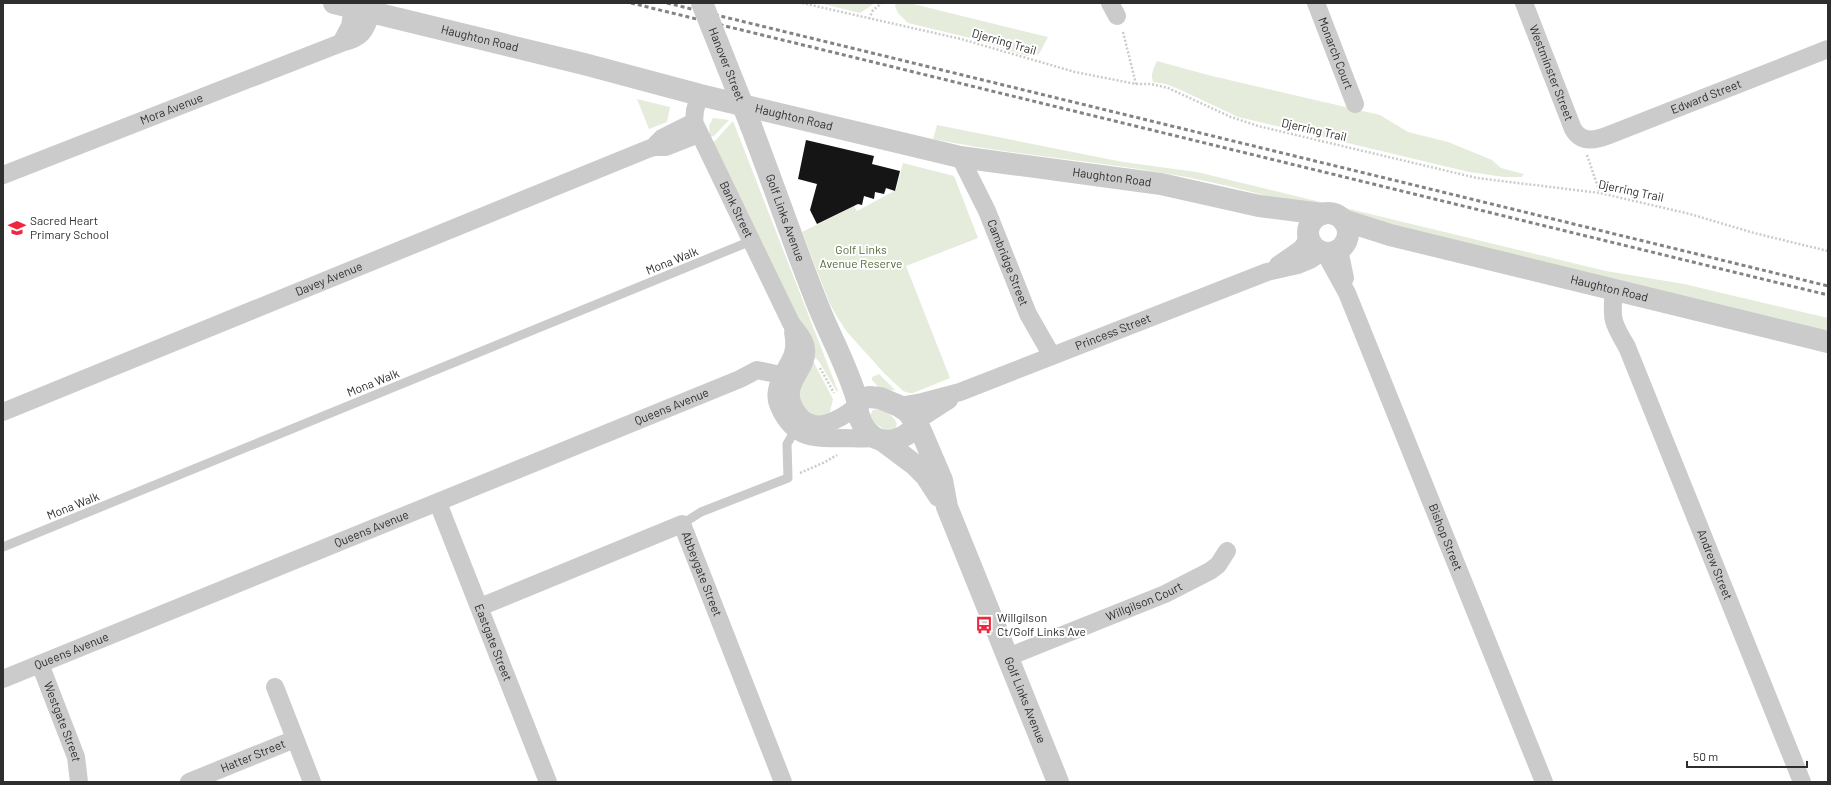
<svg xmlns="http://www.w3.org/2000/svg" width="1831" height="785" viewBox="0 0 1831 785" font-family="Barlow,sans-serif">
<style>
.green{fill:#e5ecdb}
.building{fill:#151515}
.lines{fill:none;stroke-linecap:round;stroke-linejoin:round}
.path{stroke:#cbcbcb;stroke-width:2.5;stroke-dasharray:2 2;stroke-linecap:butt}
.service{stroke:#cbcbcb;stroke-width:9}
.minor{stroke:#cbcbcb;stroke-width:18}
.tertiary{stroke:#cbcbcb;stroke-width:22}
.rail{stroke:#838383;stroke-width:3;stroke-dasharray:4 3;stroke-linecap:butt}
.tertiary-bridge{stroke:#cbcbcb;stroke-width:22}
.labels{text-anchor:middle;stroke-width:4;stroke-linejoin:round;paint-order:stroke}
.street-label{font-size:12px;fill:#2e2e2e;stroke:#fff}
.poi-label{font-size:12px;fill:#2e2e2e;stroke:#fff;text-anchor:start}
.park-label{font-size:12px;fill:#536c39;stroke:#fff}
</style>
<rect width="100%" height="100%" fill="#fff"/>
<path class="green" d="M 819,3 L 875,3 L 860,13 Z
M 896,3 L 909,3 L 1048,37 L 1039,54 L 1027,56 L 970,38 L 908,23 L 898,13 L 895,6 Z
M 1157,61 L 1208,75 L 1380,115 L 1408,132 L 1448,142 L 1492,160 L 1501,168 L 1524,174 L 1522,177 L 1504,177 L 1469,172 L 1238,117 L 1183,91 L 1166,84 L 1153,82 C 1150,74 1154,68 1157,61 Z
M 637,99 L 670,107 L 667,122 L 649,129 Z
M 713,118 L 729,120 L 714,136 L 710,137 L 709,126 Z
M 733,121 L 838,391 L 837,392 L 818,360 L 812,356 L 713,143 Z
M 937,125 L 1123,162 L 1197,172 L 1606,271 L 1684,284 L 1828,318 L 1828,335 L 1347,215 C 1329,204 1323,213 1306,208 C 1267,195 1226,185 1186,177 C 1102,161 1017,156 933,139 Z
M 903,163 L 954,176 L 978,238 L 906,266 L 950,378 L 913,393 L 909,393 L 903,391 L 884,373 L 847,332 L 839,320 L 830,304 L 802,232 L 854,206 L 857,211 L 896,190 Z
M 813,361 L 833,399 L 830,412 L 816,418 L 801,408 L 798,390 Z
M 879,374 L 895,390 L 882,391 L 872,380 L 872,377 Z
M 877,409 C 885,411 894,415 897,424 L 895,429 L 885,430 L 873,422 L 870,415 L 873,410 Z"/>
<path class="building" d="M 806,140 L 874,156 L 872,164 L 900,171 L 895,191 L 886,188 L 884,194 L 875,192 L 874,199 L 864,196 L 862,205 L 858,204 L 817,224 L 810,210 L 817,184 L 798,179 Z"/>
<g class="lines">
<path class="path" d="M 802,3 L 961,39 L 1075,72 L 1136,84 L 1151,84 L 1168,88 L 1231,117 L 1258,126 L 1477,178 L 1600,193 L 1690,214 L 1754,233 L 1828,251
M 869,19 L 873,10 L 882,3
M 1123,32 L 1136,84
M 1587,155 L 1600,193
M 820,368 L 834,393
M 800,473 L 825,462 L 837,455"/>
<path class="service" d="M 682,524 L 701,512 L 788,478 L 787,444 L 797,427
M 3,547 L 751,241"/>
<g class="minor">
<path d="M 1110,3 L 1117,16"/>
<path id="s1" d="M 1316,3 L 1355,104"/>
<path id="s2" d="M 1524,3 L 1573,129 C 1582,144 1596,140 1609,135 L 1828,49"/>
<path d="M 341,43 L 350,26 L 353,8"/>
<path id="s3" d="M 700,95 L 695,110 L 694,122 L 791,323 C 797,331 805,339 806,349 C 808,367 792,376 791,392 C 790,399 793,406 797,412 C 812,437 841,419 857,406"/>
<path d="M 656,144 L 662,138 L 694,122"/>
<path id="s4" d="M 960,157 L 987,211 L 1028,314 L 1052,356"/>
<path id="s5" d="M 3,175 L 341,43 C 362,38 365,32 372,12"/>
<path d="M 1339,250 L 1345,278"/>
<path id="s6" d="M 1325,253 L 1347,293 L 1544,782"/>
<path d="M 1278,265 L 1301,249 L 1309,238"/>
<path id="s7" d="M 1614,290 C 1611,319 1612,322 1627,347 L 1802,782"/>
<path d="M 793,332 C 799,362 782,364 777,390 C 775,397 778,406 782,413 C 796,438 814,439 840,438 C 852,438 865,439 877,438"/>
<path id="s8" d="M 899,406 L 922,402 L 960,392 L 1267,272 L 1298,265 L 1310,260 L 1322,252"/>
<path id="s9" d="M 3,412 L 648,149 L 654,147 L 666,147 L 699,134"/>
<path d="M 915,422 L 949,400"/>
<path id="s10" d="M 438,503 L 548,782"/>
<path id="s11" d="M 480,607 L 682,524 L 783,782"/>
<path id="s12" d="M 1008,657 L 1165,594 L 1210,571 L 1218,565 L 1227,551"/>
<path id="s13" d="M 40,664 L 76,757 L 79,782"/>
<path id="s14" d="M 3,679 L 740,379 L 757,370 L 776,374 L 792,386"/>
<path d="M 275,687 L 312,782"/>
<path id="s15" d="M 189,782 L 295,739"/>
</g>
<g class="tertiary">
<path id="s16" d="M 334,3 L 584,64 L 700,95 L 960,157 L 1161,184 L 1259,206 L 1322,214"/>
<path id="s17" d="M 751,126 C 774,186 795,248 819,308 C 832,340 849,370 858,403"/>
<circle cx="1328" cy="233" r="20"/>
<path id="s18" d="M 1343,220 L 1390,235 L 1828,342"/>
<path id="s19" d="M 915,424 C 913,431 908,434 902,437 C 877,449 860,430 857,406 L 862,399 L 869,397 L 880,398 L 899,406 L 908,412 L 921,431 L 942,480 L 947,507 L 1058,782"/>
<path d="M 883,441 L 915,465 L 926,476 L 939,496"/>
</g>
<path class="rail" d="M 631,3 L 1828,295
M 667,3 L 1828,286"/>
<path class="tertiary-bridge" id="s20" d="M 702,3 L 751,126"/>
</g>
<defs>
<g id="school-bare" transform="scale(1.38)"><path d="M0-5L7-2L0 1L-7-2ZM-4 1L0 2.5L4 1V4Q0 6-4 4Z" fill="#ee273e" stroke="#fff" stroke-width="2.5" paint-order="stroke"/></g>
<g id="bus-bare" transform="scale(1.38)"><path d="M-5-6H5V4H4V6H2V4H-2V6H-4V4H-5ZM-3.5-4V0h7V-4ZM-3.5 1.2v1.5H-2V1.2ZM2 1.2v1.5H3.5V1.2Z" fill="#ee273e" stroke="#fff" stroke-width="2.5" paint-order="stroke"/></g>
</defs>
<g fill-rule="evenodd">
<use href="#school-bare" x="17" y="228"/>
<use href="#bus-bare" x="984" y="625"/>
</g>
<g class="labels">
<g class="street-label">
<text dy="4" stroke="none"><textPath href="#s16" startOffset="150">Haughton Road</textPath></text>
<text transform="translate(1004 42) rotate(16)" y="4">Djerring Trail</text>
<text dy="4" stroke="none"><textPath href="#s1" startOffset="54">Monarch Court</textPath></text>
<text dy="4" stroke="none"><textPath href="#s20" startOffset="66">Hanover Street</textPath></text>
<text dy="4" stroke="none"><textPath href="#s2" startOffset="75">Westminster Street</textPath></text>
<text dy="4" stroke="none"><textPath href="#s2" startOffset="280">Edward Street</textPath></text>
<text dy="4" stroke="none"><textPath href="#s5" startOffset="181">Mora Avenue</textPath></text>
<text dy="4" stroke="none"><textPath href="#s16" startOffset="474">Haughton Road</textPath></text>
<text transform="translate(1314 130) rotate(13)" y="4">Djerring Trail</text>
<text dy="4" stroke="none"><textPath href="#s16" startOffset="798">Haughton Road</textPath></text>
<text transform="translate(1631 191) rotate(12)" y="4">Djerring Trail</text>
<text dy="4" stroke="none"><textPath href="#s3" startOffset="125">Bank Street</textPath></text>
<text dy="4" stroke="none"><textPath href="#s17" startOffset="98">Golf Links Avenue</textPath></text>
<text transform="translate(672 261) rotate(-22)" y="4">Mona Walk</text>
<text dy="4" stroke="none"><textPath href="#s4" startOffset="116">Cambridge Street</textPath></text>
<text dy="4" stroke="none"><textPath href="#s9" startOffset="352">Davey Avenue</textPath></text>
<text dy="4" stroke="none"><textPath href="#s18" startOffset="275">Haughton Road</textPath></text>
<text dy="4" stroke="none"><textPath href="#s8" startOffset="227">Princess Street</textPath></text>
<text transform="translate(373 383) rotate(-22)" y="4">Mona Walk</text>
<text dy="4" stroke="none"><textPath href="#s14" startOffset="722">Queens Avenue</textPath></text>
<text transform="translate(73 506) rotate(-22)" y="4">Mona Walk</text>
<text dy="4" stroke="none"><textPath href="#s14" startOffset="398">Queens Avenue</textPath></text>
<text dy="4" stroke="none"><textPath href="#s6" startOffset="309">Bishop Street</textPath></text>
<text dy="4" stroke="none"><textPath href="#s7" startOffset="295">Andrew Street</textPath></text>
<text dy="4" stroke="none"><textPath href="#s11" startOffset="272">Abbeygate Street</textPath></text>
<text dy="4" stroke="none"><textPath href="#s12" startOffset="147">Willgilson Court</textPath></text>
<text dy="4" stroke="none"><textPath href="#s10" startOffset="150">Eastgate Street</textPath></text>
<text dy="4" stroke="none"><textPath href="#s14" startOffset="74">Queens Avenue</textPath></text>
<text dy="4" stroke="none"><textPath href="#s19" startOffset="455">Golf Links Avenue</textPath></text>
<text dy="4" stroke="none"><textPath href="#s13" startOffset="62">Westgate Street</textPath></text>
<text dy="4" stroke="none"><textPath href="#s15" startOffset="69">Hatter Street</textPath></text>
</g>
<g class="poi-label">
<text x="30" y="225">Sacred Heart<tspan x="30" dy="14">Primary School</tspan></text>
<text x="997" y="622">Willgilson<tspan x="997" dy="14">Ct/Golf Links Ave</tspan></text>
</g>
<g class="park-label">
<text x="861" y="254">Golf Links<tspan x="861" dy="14">Avenue Reserve</tspan></text>
</g>
</g>
<rect width="1831" height="785" fill="none" stroke="#2e2e2e" stroke-width="8"/>
<path d="M1687 761v6h120v-6" fill="none" stroke="#2e2e2e" stroke-width="2"/>
<text x="1693" y="761" font-size="12" fill="#2e2e2e" stroke="#ffffff" stroke-width="3" paint-order="stroke">50 m</text>
</svg>
